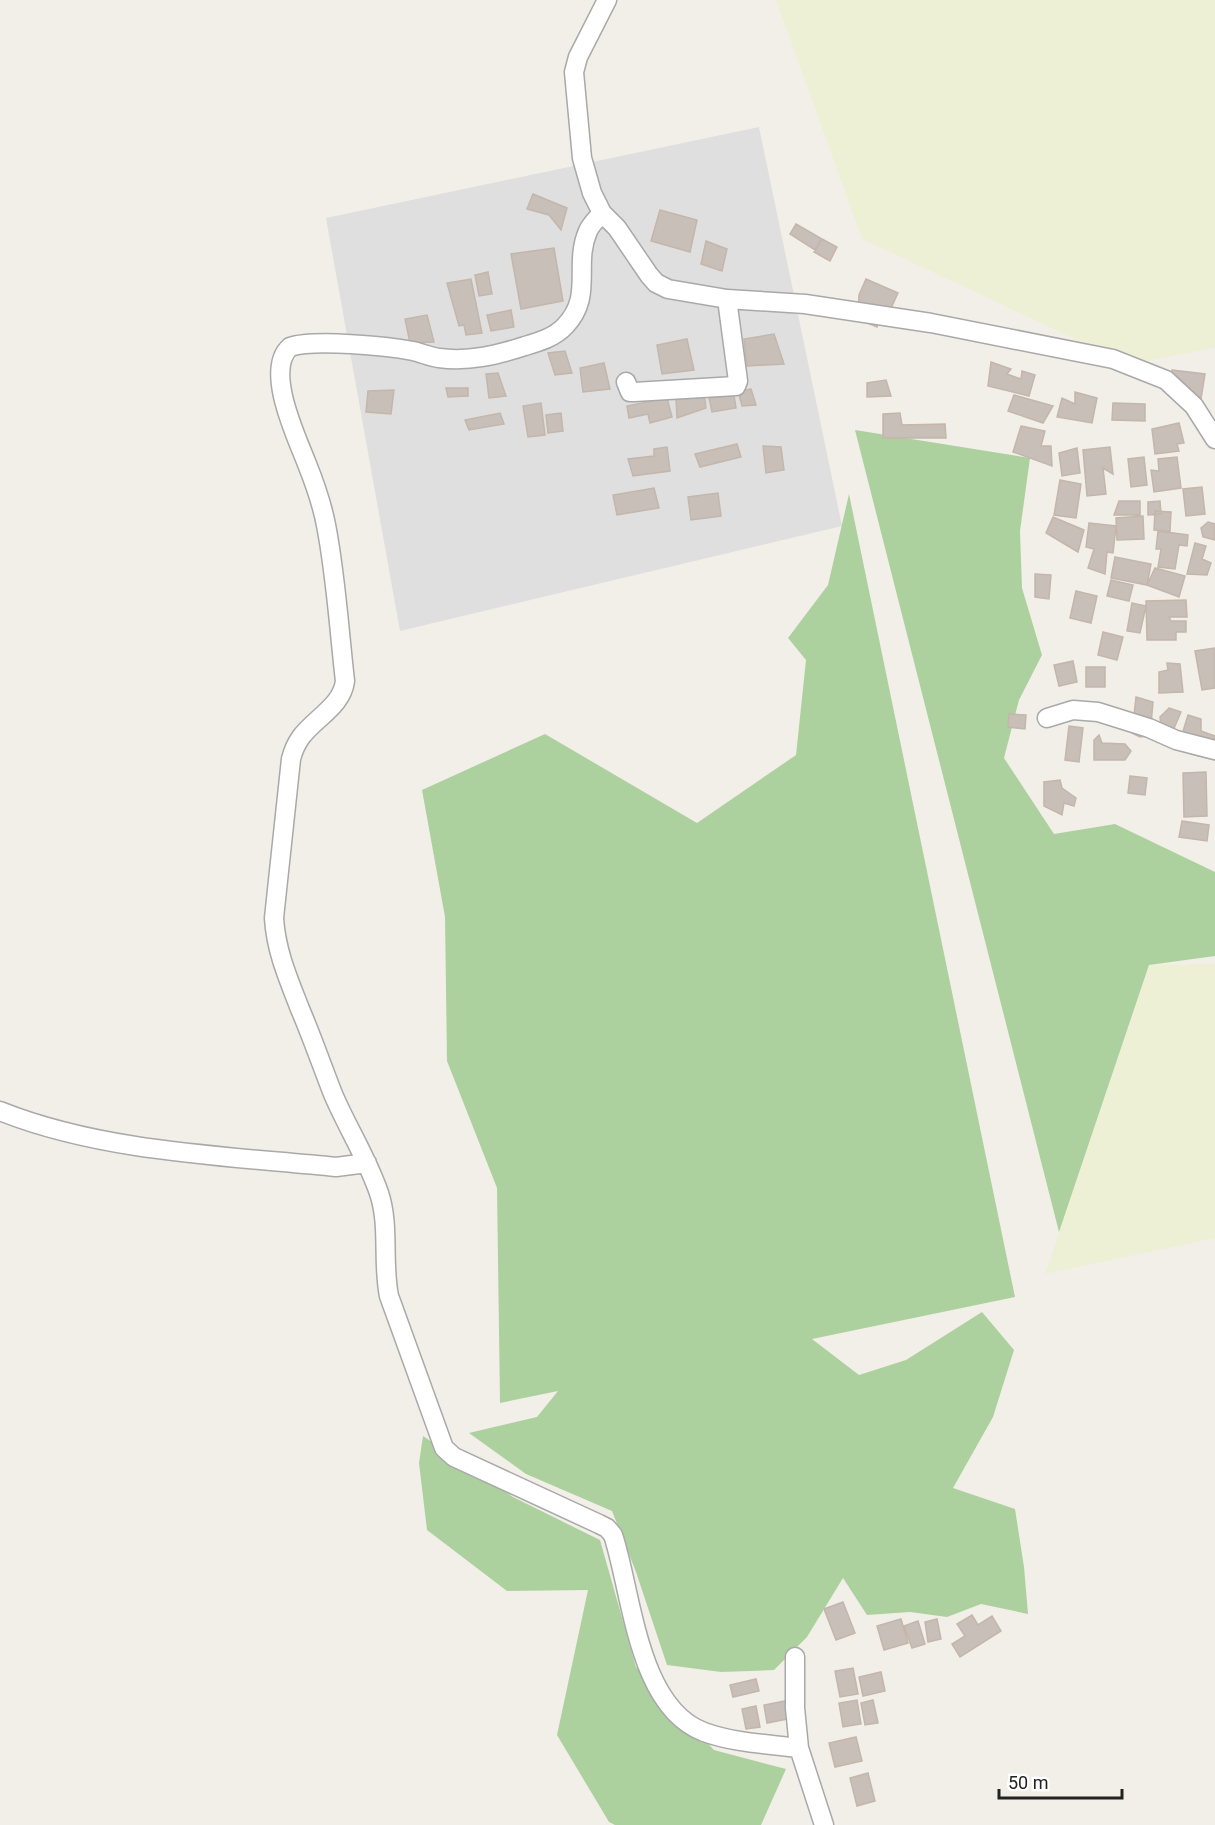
<svg xmlns="http://www.w3.org/2000/svg" width="1215" height="1825" viewBox="0 0 1215 1825" font-family="Roboto,sans-serif">
<style>
.residential{fill:#e0dfdf}
.farmland{fill:#eef0d5}
.forest{fill:#add19e}
.building{fill:#c7bfb8;stroke:#c4b6ab;stroke-width:1.5}
.lines{fill:none;stroke-linecap:round;stroke-linejoin:round}
.minor-casing{stroke:#a9a9a9;stroke-width:21}
.minor{stroke:#fff;stroke-width:18}
</style>
<rect width="100%" height="100%" fill="#f2efe9"/>
<path class="residential" d="M 759,127 L 842,526 L 400,631 L 326,218 Z"/>
<path class="farmland" d="M 776,0 L 1215,0 L 1215,347 L 1130,365 L 862,239 Z
M 1215,964 L 1215,1238 L 1045,1274 L 1149,965 Z"/>
<path class="forest" d="M 855,430 L 1030,458 L 1020,531 L 1022,588 L 1042,655 L 1019,700 L 1004,758 L 1054,834 L 1115,824 L 1215,872 L 1215,956 L 1149,965 L 1059,1232 Z
M 849,494 L 1015,1297 L 812,1339 L 859,1375 L 906,1360 L 982,1312 L 1014,1350 L 993,1417 L 953,1488 L 1015,1509 L 1024,1567 L 1028,1614 L 981,1604 L 947,1617 L 910,1612 L 867,1615 L 843,1578 L 807,1637 L 774,1670 L 721,1672 L 667,1665 L 636,1572 L 612,1511 L 526,1474 L 469,1433 L 537,1417 L 558,1391 L 500,1403 L 497,1188 L 447,1061 L 445,917 L 422,790 L 545,734 L 697,823 L 796,755 L 806,660 L 788,638 L 828,585 Z
M 423,1436 L 513,1497 L 600,1540 L 636,1667 L 714,1750 L 786,1769 L 761,1825 L 615,1825 L 609,1822 L 557,1735 L 588,1590 L 507,1591 L 427,1530 L 419,1463 Z"/>
<path class="building" d="M 533,194 L 567,208 L 561,230 L 549,215 L 527,209 Z
M 660,210 L 697,220 L 690,252 L 651,241 Z
M 796,224 L 822,239 L 815,250 L 790,234 Z
M 822,239 L 837,247 L 830,261 L 814,252 Z
M 706,241 L 727,249 L 722,271 L 701,264 Z
M 554,248 L 563,301 L 521,309 L 511,254 Z
M 488,272 L 492,294 L 479,296 L 475,275 Z
M 471,279 L 482,333 L 466,335 L 464,325 L 459,326 L 447,283 Z
M 866,279 L 898,293 L 887,317 L 881,315 L 877,327 L 858,319 L 859,295 Z
M 511,310 L 514,327 L 491,331 L 487,315 Z
M 427,315 L 434,342 L 410,343 L 405,319 Z
M 774,334 L 784,364 L 747,366 L 744,339 Z
M 687,339 L 694,370 L 662,374 L 657,345 Z
M 565,351 L 572,373 L 555,375 L 548,353 Z
M 991,362 L 1011,369 L 1007,374 L 1021,379 L 1022,371 L 1035,375 L 1029,396 L 988,386 Z
M 604,363 L 610,389 L 583,392 L 580,368 Z
M 1172,370 L 1205,374 L 1200,405 L 1168,390 Z
M 498,373 L 506,396 L 489,398 L 486,374 Z
M 886,380 L 891,396 L 867,397 L 867,383 Z
M 446,388 L 468,388 L 468,396 L 448,397 Z
M 751,389 L 756,405 L 742,406 L 738,391 Z
M 394,390 L 391,414 L 366,412 L 368,391 Z
M 704,391 L 706,408 L 677,418 L 676,398 Z
M 1075,392 L 1097,398 L 1092,423 L 1057,417 L 1062,398 L 1075,404 Z
M 734,395 L 736,408 L 712,412 L 709,398 Z
M 1014,395 L 1053,406 L 1043,423 L 1008,411 Z
M 667,398 L 672,417 L 650,423 L 648,414 L 629,418 L 627,406 Z
M 541,403 L 545,435 L 528,437 L 523,406 Z
M 1113,403 L 1145,404 L 1145,421 L 1112,420 Z
M 500,413 L 504,424 L 469,430 L 465,420 Z
M 561,413 L 563,431 L 548,433 L 546,415 Z
M 900,413 L 902,425 L 945,424 L 946,438 L 883,438 L 883,414 Z
M 1179,423 L 1184,443 L 1177,444 L 1179,451 L 1155,454 L 1152,429 Z
M 1021,426 L 1045,431 L 1041,446 L 1051,446 L 1052,466 L 1013,452 Z
M 737,444 L 741,457 L 700,467 L 695,454 Z
M 763,446 L 781,447 L 784,470 L 766,473 Z
M 667,447 L 670,471 L 633,476 L 628,459 L 654,456 L 654,449 Z
M 1110,447 L 1113,474 L 1103,468 L 1106,494 L 1087,496 L 1083,450 Z
M 1077,448 L 1080,473 L 1062,476 L 1059,453 Z
M 1144,457 L 1147,485 L 1131,487 L 1128,459 Z
M 1177,457 L 1181,488 L 1154,492 L 1151,470 L 1159,471 L 1158,459 Z
M 1060,480 L 1081,484 L 1076,518 L 1054,515 Z
M 1202,487 L 1205,514 L 1186,516 L 1183,489 Z
M 654,488 L 659,508 L 617,515 L 613,495 Z
M 718,493 L 721,516 L 691,520 L 688,497 Z
M 1119,501 L 1140,501 L 1140,515 L 1114,515 Z
M 1160,501 L 1161,514 L 1148,515 L 1148,502 Z
M 1155,511 L 1171,512 L 1170,531 L 1154,530 Z
M 1143,516 L 1144,539 L 1117,540 L 1116,518 Z
M 1053,517 L 1084,530 L 1078,552 L 1046,533 Z
M 1208,522 L 1215,524 L 1215,540 L 1203,537 L 1201,528 Z
M 1089,523 L 1116,526 L 1113,553 L 1107,552 L 1105,574 L 1088,568 L 1094,549 L 1086,547 Z
M 1158,531 L 1188,535 L 1187,546 L 1179,545 L 1175,569 L 1158,567 L 1161,549 L 1156,549 Z
M 1195,543 L 1206,546 L 1202,559 L 1211,563 L 1207,575 L 1187,574 Z
M 1115,557 L 1151,564 L 1147,585 L 1111,578 Z
M 1155,568 L 1185,576 L 1179,597 L 1147,585 Z
M 1035,574 L 1051,575 L 1049,599 L 1035,597 Z
M 1111,580 L 1133,585 L 1129,601 L 1107,596 Z
M 1076,591 L 1097,596 L 1091,623 L 1070,618 Z
M 1186,600 L 1187,617 L 1169,617 L 1171,621 L 1186,621 L 1186,632 L 1176,632 L 1176,640 L 1147,640 L 1146,601 Z
M 1132,603 L 1146,606 L 1140,633 L 1127,631 Z
M 1103,632 L 1123,637 L 1117,660 L 1098,655 Z
M 1215,648 L 1215,688 L 1202,690 L 1195,651 Z
M 1073,661 L 1077,682 L 1059,686 L 1054,665 Z
M 1167,663 L 1180,664 L 1183,692 L 1159,693 L 1159,672 L 1168,670 Z
M 1086,667 L 1105,667 L 1105,687 L 1086,687 Z
M 1136,697 L 1153,702 L 1150,735 L 1140,737 L 1132,733 Z
M 1169,708 L 1181,712 L 1172,733 L 1161,728 L 1160,717 Z
M 1009,714 L 1026,715 L 1025,729 L 1008,727 Z
M 1188,715 L 1201,719 L 1201,731 L 1215,736 L 1215,760 L 1191,754 L 1178,748 Z
M 1069,726 L 1083,728 L 1079,762 L 1065,760 Z
M 1099,735 L 1102,743 L 1125,744 L 1131,751 L 1125,760 L 1094,760 L 1094,740 Z
M 1206,772 L 1207,816 L 1184,817 L 1183,773 Z
M 1130,776 L 1147,778 L 1145,795 L 1128,793 Z
M 1060,780 L 1062,788 L 1076,798 L 1074,806 L 1064,803 L 1062,815 L 1044,806 L 1044,782 Z
M 1182,821 L 1209,825 L 1207,841 L 1179,837 Z
M 843,1602 L 855,1633 L 836,1640 L 824,1609 Z
M 972,1615 L 978,1625 L 992,1616 L 1001,1631 L 960,1657 L 952,1644 L 965,1636 L 957,1624 Z
M 901,1619 L 908,1643 L 884,1650 L 877,1626 Z
M 937,1619 L 941,1639 L 928,1642 L 925,1622 Z
M 918,1621 L 925,1644 L 912,1648 L 904,1626 Z
M 853,1668 L 858,1694 L 840,1697 L 835,1671 Z
M 881,1672 L 885,1691 L 863,1696 L 859,1677 Z
M 756,1679 L 759,1691 L 733,1697 L 730,1685 Z
M 857,1700 L 861,1724 L 843,1727 L 839,1703 Z
M 873,1700 L 878,1723 L 865,1725 L 861,1703 Z
M 785,1701 L 788,1719 L 767,1723 L 764,1705 Z
M 756,1706 L 760,1727 L 746,1729 L 742,1709 Z
M 856,1737 L 862,1761 L 835,1767 L 829,1743 Z
M 868,1773 L 875,1801 L 857,1806 L 850,1778 Z"/>
<g class="lines">
<g class="minor-casing">
<path id="minor" d="M 607,0 L 578,57 L 574,72 L 582,158 L 592,193 L 602,213 L 617,228 L 649,275 L 656,283 L 668,289 L 727,299 L 805,304 L 931,323 L 1113,359 L 1166,380 L 1194,406 L 1215,439
M 602,213 C 597,219 591,224 588,231 C 573,265 594,296 565,326 C 555,337 539,342 525,346 C 497,355 469,362 439,358 C 430,357 422,353 413,351 C 387,346 314,339 290,347 C 264,370 297,438 307,464 C 315,484 322,504 326,525 C 336,576 339,629 345,681 C 342,706 315,718 301,737 C 296,744 293,751 291,759 L 274,918 C 276,951 288,978 300,1009 C 312,1037 322,1066 333,1094 C 347,1127 367,1158 379,1193 C 390,1226 382,1262 389,1296 L 444,1448 L 454,1457 L 599,1524 L 607,1528 L 613,1535 C 632,1592 637,1707 704,1732 C 734,1743 768,1744 799,1748
M 626,382 L 630,392 L 634,392 L 736,386 L 738,381 L 727,299
M 1047,718 L 1073,710 L 1098,712 L 1149,728 L 1176,740 L 1215,750
M 0,1111 C 102,1152 227,1156 336,1167 L 367,1163
M 795,1657 L 795,1708 L 799,1748 L 824,1825"/>
</g>
<use href="#minor" class="minor"/>
</g>
<path d="M999 1789v9h123v-9" fill="none" stroke="#222222" stroke-width="3"/>
<text x="1008" y="1789" font-size="18" fill="#222222" stroke="#ffffff" stroke-width="4.5" paint-order="stroke">50 m</text>
</svg>
